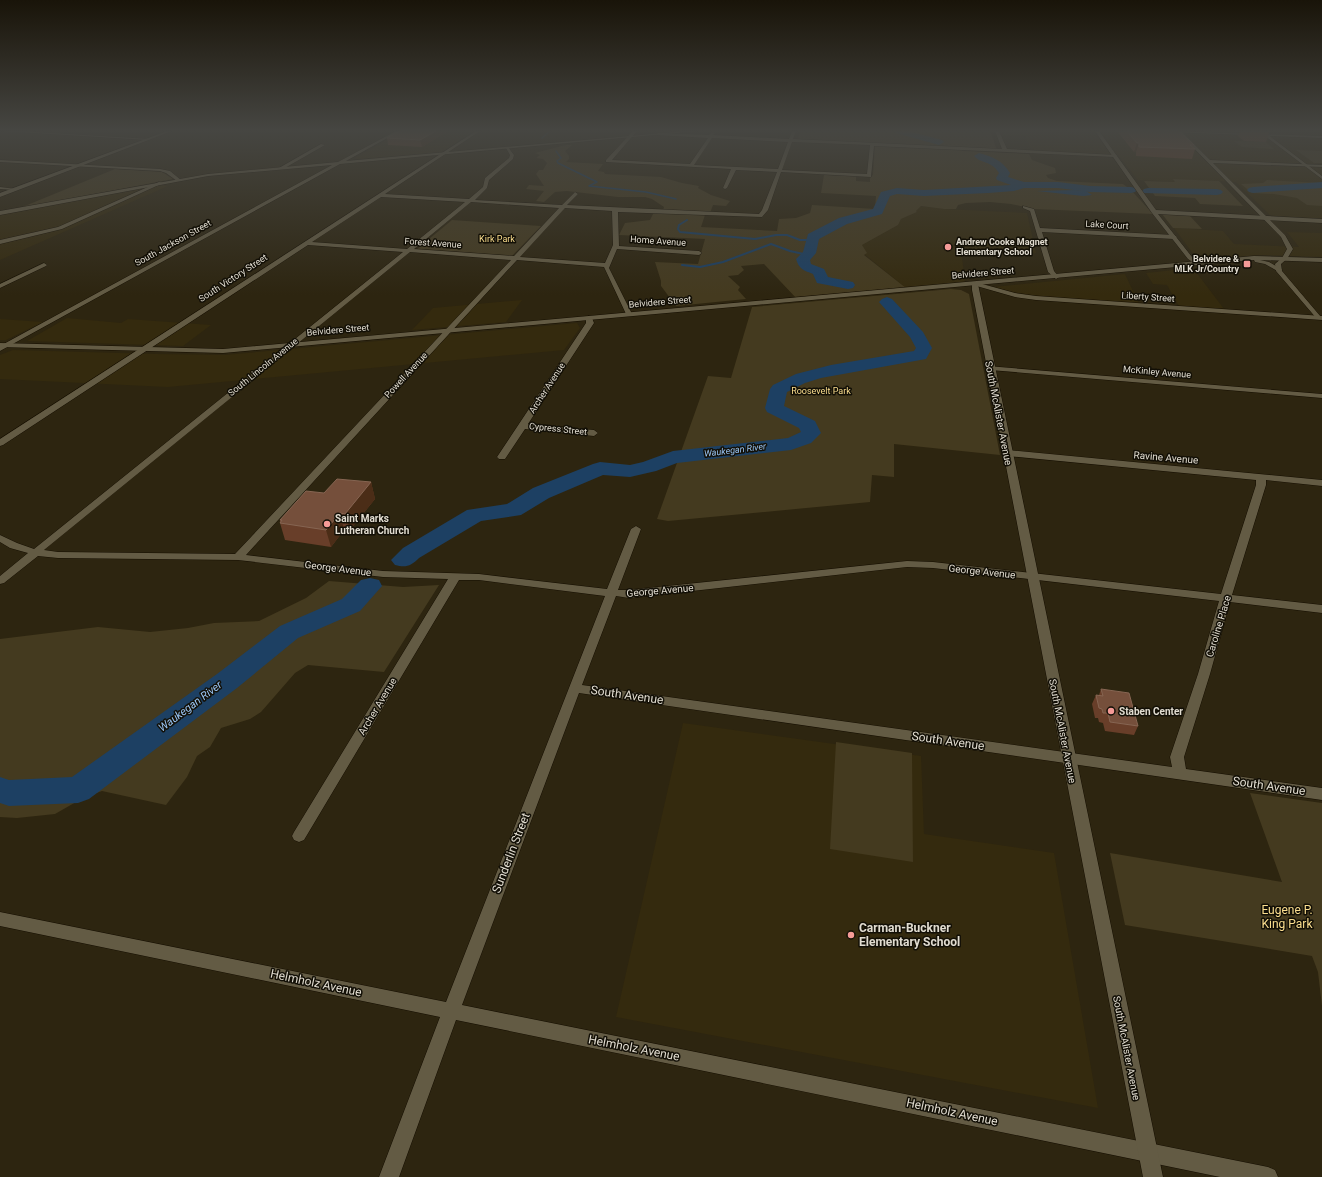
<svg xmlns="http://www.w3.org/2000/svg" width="1322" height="1177" viewBox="0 0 1322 1177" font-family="Roboto,sans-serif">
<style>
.built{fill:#342a0e}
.green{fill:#443a1f}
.water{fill:#1d4063}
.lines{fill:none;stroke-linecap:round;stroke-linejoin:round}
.stream-far1{stroke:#1d4063;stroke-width:1.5}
.stream{stroke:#1d4063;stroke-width:2}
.river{fill:#1d4063;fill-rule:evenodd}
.minor-casing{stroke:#150e00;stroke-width:1}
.tertiary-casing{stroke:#150e00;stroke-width:1}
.secondary-casing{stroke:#150e00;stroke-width:1}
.minor{fill:#635b44;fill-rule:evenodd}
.tertiary{fill:#635b44;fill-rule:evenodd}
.secondary{fill:#635b44;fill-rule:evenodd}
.wall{fill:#683e29}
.shaded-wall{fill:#4b2d17}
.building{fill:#754f3b;stroke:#866552}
.poi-dot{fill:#f59b97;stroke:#120f06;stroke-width:1.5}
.labels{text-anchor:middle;stroke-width:3;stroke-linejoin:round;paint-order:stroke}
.far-street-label{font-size:9px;fill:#e1dcd0;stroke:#120f06}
.far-park-label{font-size:9px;fill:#fbde8f;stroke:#120f06}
.far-poi-label{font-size:9px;font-weight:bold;fill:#e1dcd0;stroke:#120f06;text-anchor:start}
.far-water-label{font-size:9px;font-style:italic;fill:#9ac6f6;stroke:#120f06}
.street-label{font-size:10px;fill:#e1dcd0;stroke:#120f06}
.poi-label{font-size:10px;font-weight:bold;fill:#e1dcd0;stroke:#120f06;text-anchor:start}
.water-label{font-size:11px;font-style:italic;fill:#9ac6f6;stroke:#120f06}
.near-street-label{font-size:12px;fill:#e1dcd0;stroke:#120f06}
.near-park-label{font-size:12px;fill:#fbde8f;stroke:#120f06}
.near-poi-label{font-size:12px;font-weight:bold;fill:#e1dcd0;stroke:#120f06;text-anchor:start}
</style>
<rect width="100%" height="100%" fill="#2d2510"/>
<path class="built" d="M 403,131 L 474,131 L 441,152 L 358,159 L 355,158 Z
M 999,131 L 1322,131 L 1322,220 L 1272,217 L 1236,182 L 1174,179 L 1176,182 L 1138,180 L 1118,155 L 1033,152 L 1025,136 L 1001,136 Z
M 159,185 L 168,186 L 0,260 L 0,214 Z
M 921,206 L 944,209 L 1027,213 L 1036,253 L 961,249 L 965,282 L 906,288 L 864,254 L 862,245 L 898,225 L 901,219 L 917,212 L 916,211 Z
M 1174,228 L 1223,231 L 1234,244 L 1299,247 L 1287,232 L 1322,233 L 1322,257 L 1263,255 L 1201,260 L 1194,255 Z
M 1193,268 L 1224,309 L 1179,306 L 1167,285 L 1153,284 L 1146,273 Z
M 1125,274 L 1139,304 L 1029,296 L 994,287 Z
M 522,300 L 506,322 L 412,330 L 433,308 Z
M 67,318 L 121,323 L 128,319 L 211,325 L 183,346 L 27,341 Z
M 0,319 L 43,322 L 6,340 L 0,340 Z
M 577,323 L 580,328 L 564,350 L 168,387 L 0,379 L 0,355 L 13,350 L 156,354 L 225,355 Z
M 683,723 L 921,756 L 924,834 L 1054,853 L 1098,1108 L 616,1017 Z"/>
<path class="green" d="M 801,131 L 990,131 L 997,150 L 960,148 L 963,151 L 1029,154 L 1032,160 L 1055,168 L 1056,173 L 1046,175 L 1048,178 L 1057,181 L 1123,184 L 1131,190 L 1153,214 L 1034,209 L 1011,204 L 990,202 L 966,203 L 958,205 L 956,209 L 944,209 L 921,206 L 916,211 L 917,212 L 901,219 L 898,225 L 862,245 L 867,253 L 864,255 L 906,288 L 797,299 L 764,264 L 741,266 L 744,270 L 738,275 L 728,276 L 740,287 L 738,290 L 746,299 L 676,306 L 661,286 L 661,281 L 655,262 L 698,264 L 705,239 L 619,235 L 625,223 L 650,220 L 654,212 L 705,215 L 701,227 L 777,231 L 779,219 L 796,218 L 810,213 L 812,205 L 875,209 L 876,196 L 821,193 L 824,175 L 856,176 L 856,181 L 870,182 L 870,177 L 873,175 L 875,144 L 797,140 Z
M 1234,141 L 1266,142 L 1274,149 L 1242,147 Z
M 566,145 L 572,145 L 565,151 L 569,156 L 569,159 L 566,162 L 603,164 L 598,171 L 604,172 L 605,174 L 661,177 L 682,183 L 699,186 L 698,188 L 711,195 L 730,201 L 726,206 L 713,205 L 710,213 L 663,211 L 664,207 L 652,199 L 645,197 L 618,197 L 567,191 L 555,192 L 544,202 L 536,201 L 544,191 L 526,189 L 529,185 L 544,186 L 536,174 L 539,170 L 543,170 L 547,163 L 543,159 L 536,158 L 540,155 L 535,153 C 545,150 555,148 566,145 Z
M 1296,150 L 1322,151 L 1322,163 L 1314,163 Z
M 115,169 L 162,172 L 173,179 L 20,208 Z
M 1173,179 L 1219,181 L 1243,206 L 1200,204 L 1195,198 L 1155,196 L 1144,181 L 1175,182 Z
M 1267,180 L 1321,183 L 1322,184 L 1322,206 L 1307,205 L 1297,198 L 1274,194 L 1252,193 L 1241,184 L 1263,183 Z
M 1162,214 L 1190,216 L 1202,229 L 1173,228 Z
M 452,220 L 541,226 L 512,256 L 417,249 Z
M 951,289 L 961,290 L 969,294 L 1000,455 L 894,444 L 894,477 L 872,475 L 870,502 L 668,521 L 657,519 L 708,376 L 731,378 L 752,307 Z
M 329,581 L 403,587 L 439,585 L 384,672 L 308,665 L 295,673 L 261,712 L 250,719 L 221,728 L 210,747 L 197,756 L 187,777 L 166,805 L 102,791 L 83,798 L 55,814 L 17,818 L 0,817 L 0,639 L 98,627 L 150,632 L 188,628 L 214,623 L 259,621 L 306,598 Z
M 836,742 L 912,753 L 913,862 L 830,849 Z
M 1250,793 L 1322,803 L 1322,1006 L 1318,972 L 1312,956 L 1125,925 L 1110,853 L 1282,882 Z"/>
<path class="water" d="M 1075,190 L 1086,191 L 1092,195 L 1083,196 L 1037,191 Z"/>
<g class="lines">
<path class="stream-far1" d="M 542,138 L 550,131
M 556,151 L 561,158 L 557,161 L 558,163 L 597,182 L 589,186 L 646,192 L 676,199"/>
<path class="stream" d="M 687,220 L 679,225 L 678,229 L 680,232 L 755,239 L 776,235 L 787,235 L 800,240 L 812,240
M 682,265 L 700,267 L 723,262 L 771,244 L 790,251 L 808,255"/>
<path class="river" d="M 895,131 L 908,131 L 942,140 L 944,142 L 939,145 L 896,133 Z
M 979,153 C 993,157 1002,160 1010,173 L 1008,177 L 1024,182 L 1058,182 L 1090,186 L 1131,187 L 1135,188 L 1137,190 L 1135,192 L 1131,193 L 1090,192 L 1058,188 L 1024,188 L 1014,191 L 988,193 L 924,196 L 897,194 L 890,196 L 882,214 L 847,224 L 819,239 L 816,253 L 810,260 L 811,264 L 824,269 L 828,277 L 853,282 L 855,285 L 853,288 L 848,289 L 817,283 L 813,274 C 803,270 799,269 796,259 L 803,252 L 808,234 L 839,218 L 873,209 L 881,192 L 897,188 L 924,190 L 1011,185 L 997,180 L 996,178 L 999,173 C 991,160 981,164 974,156 Z
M 1322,182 L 1322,188 L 1253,193 L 1249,192 L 1247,190 L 1249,188 L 1253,187 Z
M 1148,188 L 1217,189 L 1221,190 L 1223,192 L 1221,194 L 1217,195 L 1144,193 L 1142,191 L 1144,189 Z
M 887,297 L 892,299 L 923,332 L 932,348 L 926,359 L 821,378 L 805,383 L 787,392 L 784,406 L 815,421 L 821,433 L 811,443 L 791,450 L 677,463 L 656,471 L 630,477 L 603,475 L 549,498 L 521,515 L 481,521 L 419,558 C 411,566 406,568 395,565 L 391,560 L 403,548 L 467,510 L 507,504 L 533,488 L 593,464 L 600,462 L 630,465 L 643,462 L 673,451 L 788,438 L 801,432 L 799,428 L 767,412 L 765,408 L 770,389 L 773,385 L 796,374 L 831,365 L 914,351 L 916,348 L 910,337 L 879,302 L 882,299 Z
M 370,578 L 379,580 L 382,586 L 360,611 L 298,638 L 237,688 L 89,799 L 78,803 L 9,806 L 0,803 L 0,777 L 9,780 L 72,777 L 217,674 L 280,626 L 342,599 L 361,580 Z"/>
<g class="minor-casing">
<path id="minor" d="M 1,131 L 19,131 L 150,139 L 148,140 Z
M 476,131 L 480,131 L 385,194 L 469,199 L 483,187 L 485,178 L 509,158 L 510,155 L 506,148 L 508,147 L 514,155 L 513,159 L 489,180 L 487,188 L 475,200 L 562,205 L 575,192 L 578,194 L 567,205 L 759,214 L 762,210 L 777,172 L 736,170 L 727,188 L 725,189 L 723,188 L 731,169 L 606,162 L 606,160 L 633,131 L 637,131 L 612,160 L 690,164 L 708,138 L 657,135 L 658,133 L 709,135 L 713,132 L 715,133 L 713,135 L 789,139 L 792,131 L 796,131 L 793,139 L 1002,149 L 995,131 L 999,131 L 1007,149 L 1115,155 L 1117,156 L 1115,157 L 874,146 L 871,177 L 781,172 L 768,210 L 762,217 L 618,212 L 619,246 L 699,251 L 702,253 L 699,255 L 617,249 L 609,268 L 632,314 L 629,316 L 626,314 L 604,267 L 517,260 L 246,555 L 383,571 L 479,574 L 607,589 L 631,529 L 636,526 L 641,529 L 618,590 L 629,590 L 907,561 L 933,562 L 1221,594 L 1256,485 L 1256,480 L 1007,456 L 1003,453 L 1007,450 L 1322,480 L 1322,486 L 1266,480 L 1266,485 L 1232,595 L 1322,605 L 1322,613 L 1230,602 L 1210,674 L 1184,757 L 1186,769 L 1322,788 L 1322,800 L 579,693 L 462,1005 L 1268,1167 L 1275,1170 L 1278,1177 L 1220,1177 L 456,1020 L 399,1177 L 379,1177 L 440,1017 L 0,926 L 0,912 L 446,1002 L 605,596 L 479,580 L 459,580 L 304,840 L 299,842 L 294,840 L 292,836 L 294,832 L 448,579 L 383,577 L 238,560 L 58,558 L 38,556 L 4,583 L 0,584 L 0,576 L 28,553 L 10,548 L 0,542 L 0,535 L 17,543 L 34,549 L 403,252 L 308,245 L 3,445 L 0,446 L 0,439 ZM 712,138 L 788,142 L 778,169 L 694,165 ZM 792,142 L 870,145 L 867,174 L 782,170 ZM 381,197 L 465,202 L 407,249 L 312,242 ZM 471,202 L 559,208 L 514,256 L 414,249 ZM 565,208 L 612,211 L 613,245 L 605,263 L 520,257 ZM 410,252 L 511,260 L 235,554 L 58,552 L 44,550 ZM 907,567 L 933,568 L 1219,601 L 1198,674 L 1170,757 L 1172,767 L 582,685 L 616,596 L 629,598 Z
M 1177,131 L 1181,131 L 1210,160 L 1322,165 L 1322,167 L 1213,163 L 1285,235 L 1293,249 L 1287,259 L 1282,258 L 1287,249 L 1281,237 Z
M 321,144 L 325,145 L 283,169 L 279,168 Z
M 0,160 L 160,169 L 170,171 L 181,180 L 177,181 L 166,173 L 160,171 L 0,162 Z
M 159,182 L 163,183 L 62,229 L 0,244 L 0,240 L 58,227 Z
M 0,187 L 16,189 L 14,190 L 0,189 Z
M 1023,206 L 1034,209 L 1040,228 L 1174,235 L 1177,237 L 1174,239 L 1042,232 L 1054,271 L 1059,277 L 1056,279 L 1048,272 L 1030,211 L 1023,208 Z
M 44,263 L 47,265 L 46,266 L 0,288 L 0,284 Z
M 975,282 L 1015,293 L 1036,296 L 1322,316 L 1322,320 L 1036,300 L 1015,297 L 973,285 L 973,283 Z
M 589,316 L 592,318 L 594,323 L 528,424 L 594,430 L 598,433 L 594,436 L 525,429 L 505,459 L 499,459 L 497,457 L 586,323 L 586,318 Z
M 987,366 L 1322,394 L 1322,398 L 990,370 L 986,368 Z"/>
</g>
<g class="tertiary-casing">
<path id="tertiary" d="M 167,131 L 172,131 L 0,197 L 0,193 Z
M 396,131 L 400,131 L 346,161 L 686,131 L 698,131 L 340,164 L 0,351 L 0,346 L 332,165 L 208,176 L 0,215 L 0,211 L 208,174 L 338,162 Z
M 1095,131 L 1099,131 L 1156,210 L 1322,219 L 1322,223 L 1158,214 L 1192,257 L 1202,264 L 1197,265 L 1188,259 L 1152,213 Z
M 1265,134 L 1267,134 L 1322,176 L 1322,179 L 1265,136 Z
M 1283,257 L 1288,258 L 1281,264 L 1282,271 L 1321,317 L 1321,319 L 1317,319 L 1276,271 L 1275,264 Z
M 975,282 L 978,284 L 1163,1177 L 1143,1177 L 972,290 L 972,284 Z"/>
</g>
<g class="secondary-casing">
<path id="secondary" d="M 1167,131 L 1322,136 L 1322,138 L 1169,132 Z
M 1254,256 L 1322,258 L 1322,262 L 1260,260 L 1269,262 L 1281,269 L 1282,270 L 1279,272 L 1265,264 L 1255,262 L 1254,260 L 223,353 L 0,347 L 0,343 L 223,349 Z"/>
</g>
<use href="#minor" class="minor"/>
<use href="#tertiary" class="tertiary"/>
<use href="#secondary" class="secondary"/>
</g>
<path class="wall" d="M 400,131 L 448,131 L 422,147 L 388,145 L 387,138 Z
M 1117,131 L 1179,131 L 1194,145 L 1193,147 L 1195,149 L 1192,159 L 1136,156 L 1136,152 L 1134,152 Z
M 1232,131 L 1270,131 L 1266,142 L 1244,141 L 1238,136 L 1240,132 L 1233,132 Z
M 371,482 L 375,499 L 349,531 L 344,530 L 331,547 L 285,540 L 280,523 L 280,520 L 324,493 Z
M 1101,689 L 1138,726 L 1134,735 L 1105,731 L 1103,723 L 1099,722 L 1098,718 L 1095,718 L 1092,704 L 1096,695 L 1099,695 Z"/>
<path class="shaded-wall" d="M 436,131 L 448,131 L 422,147 L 420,140 Z
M 1137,143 L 1139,143 L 1136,152 L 1134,152 Z
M 371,482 L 375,499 L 349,531 L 345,514 Z
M 340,513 L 344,530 L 331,547 L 326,530 Z"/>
<path class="building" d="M 400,131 L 436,131 L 420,140 L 387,138 Z
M 1127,131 L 1179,131 L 1194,145 L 1190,145 L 1195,149 L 1139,147 L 1139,143 L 1137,143 Z
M 337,479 L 371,482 L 345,514 L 340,513 L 326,530 L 280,523 L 282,520 L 280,520 L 306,491 L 324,493 Z
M 1101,689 L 1129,693 L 1138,726 L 1110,722 L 1108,713 L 1103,713 L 1102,709 L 1099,708 L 1096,695 L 1103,696 Z"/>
<linearGradient id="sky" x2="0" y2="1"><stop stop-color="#191409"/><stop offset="0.44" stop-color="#464642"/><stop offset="1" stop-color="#464642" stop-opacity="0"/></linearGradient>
<rect width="1322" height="295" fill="url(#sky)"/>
<g class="poi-dot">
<circle cx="948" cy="247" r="4"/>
<rect x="1243" y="260" width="8" height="8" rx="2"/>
<circle cx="327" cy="524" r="4"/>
<circle cx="1111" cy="711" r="4"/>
<circle cx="851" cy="935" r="4"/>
</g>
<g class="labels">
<g class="far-street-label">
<text transform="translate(1107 225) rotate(3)" y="3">Lake Court</text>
<text transform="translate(658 241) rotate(4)" y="3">Home Avenue</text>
<text transform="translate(173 243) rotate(-29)" y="3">South Jackson Street</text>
<text transform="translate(433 243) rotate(4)" y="3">Forest Avenue</text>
<text transform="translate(983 273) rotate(-5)" y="3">Belvidere Street</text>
<text transform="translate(233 278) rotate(-33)" y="3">South Victory Street</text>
<text transform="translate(1148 297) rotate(4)" y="3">Liberty Street</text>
<text transform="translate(660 302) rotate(-5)" y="3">Belvidere Street</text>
<text transform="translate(338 330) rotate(-5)" y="3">Belvidere Street</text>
<text transform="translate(263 367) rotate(-39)" y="3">South Lincoln Avenue</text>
<text transform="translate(1157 372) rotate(5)" y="3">McKinley Avenue</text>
<text transform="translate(406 375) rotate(-47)" y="3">Powell Avenue</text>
<text transform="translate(547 388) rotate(-57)" y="3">Archer Avenue</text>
<text transform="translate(558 429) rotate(6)" y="3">Cypress Street</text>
</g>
<g class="far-park-label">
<text x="497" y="242">Kirk Park</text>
<text x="821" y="394">Roosevelt Park</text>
</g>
<g class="far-poi-label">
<text x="956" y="245">Andrew Cooke Magnet<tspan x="956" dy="10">Elementary School</tspan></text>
<text x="1239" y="262" text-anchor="end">Belvidere &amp;<tspan x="1239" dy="10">MLK Jr/Country</tspan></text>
</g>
<g class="far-water-label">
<text transform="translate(735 450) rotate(-7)" y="3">Waukegan River</text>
</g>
<g class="street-label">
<text transform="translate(999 413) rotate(79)" y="4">South McAlister Avenue</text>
<text transform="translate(1166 457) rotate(5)" y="4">Ravine Avenue</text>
<text transform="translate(338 568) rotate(7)" y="4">George Avenue</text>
<text transform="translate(982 571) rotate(6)" y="4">George Avenue</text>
<text transform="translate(660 590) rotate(-5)" y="4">George Avenue</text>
<text transform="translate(1218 626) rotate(-73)" y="4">Caroline Place</text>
<text transform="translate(377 706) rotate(-59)" y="4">Archer Avenue</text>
<text transform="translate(1063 731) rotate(79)" y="4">South McAlister Avenue</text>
<text transform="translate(1127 1048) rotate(79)" y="4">South McAlister Avenue</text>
</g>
<g class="poi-label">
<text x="335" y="522">Saint Marks<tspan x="335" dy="12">Lutheran Church</tspan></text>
<text x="1119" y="715">Staben Center</text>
</g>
<g class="water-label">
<text transform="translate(190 706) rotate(-37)" y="4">Waukegan River</text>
</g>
<g class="near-street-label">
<text transform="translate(627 695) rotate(8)" y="4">South Avenue</text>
<text transform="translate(948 741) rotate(8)" y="4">South Avenue</text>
<text transform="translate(1269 786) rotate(8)" y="4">South Avenue</text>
<text transform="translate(511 853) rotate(-69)" y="4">Sunderlin Street</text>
<text transform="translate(316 983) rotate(12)" y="4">Helmholz Avenue</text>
<text transform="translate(634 1048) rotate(11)" y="4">Helmholz Avenue</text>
<text transform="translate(952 1112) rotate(12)" y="4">Helmholz Avenue</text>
</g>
<g class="near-park-label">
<text x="1287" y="914">Eugene P.<tspan x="1287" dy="14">King Park</tspan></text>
</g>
<g class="near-poi-label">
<text x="859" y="932">Carman-Buckner<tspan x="859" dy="14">Elementary School</tspan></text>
</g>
</g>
</svg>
